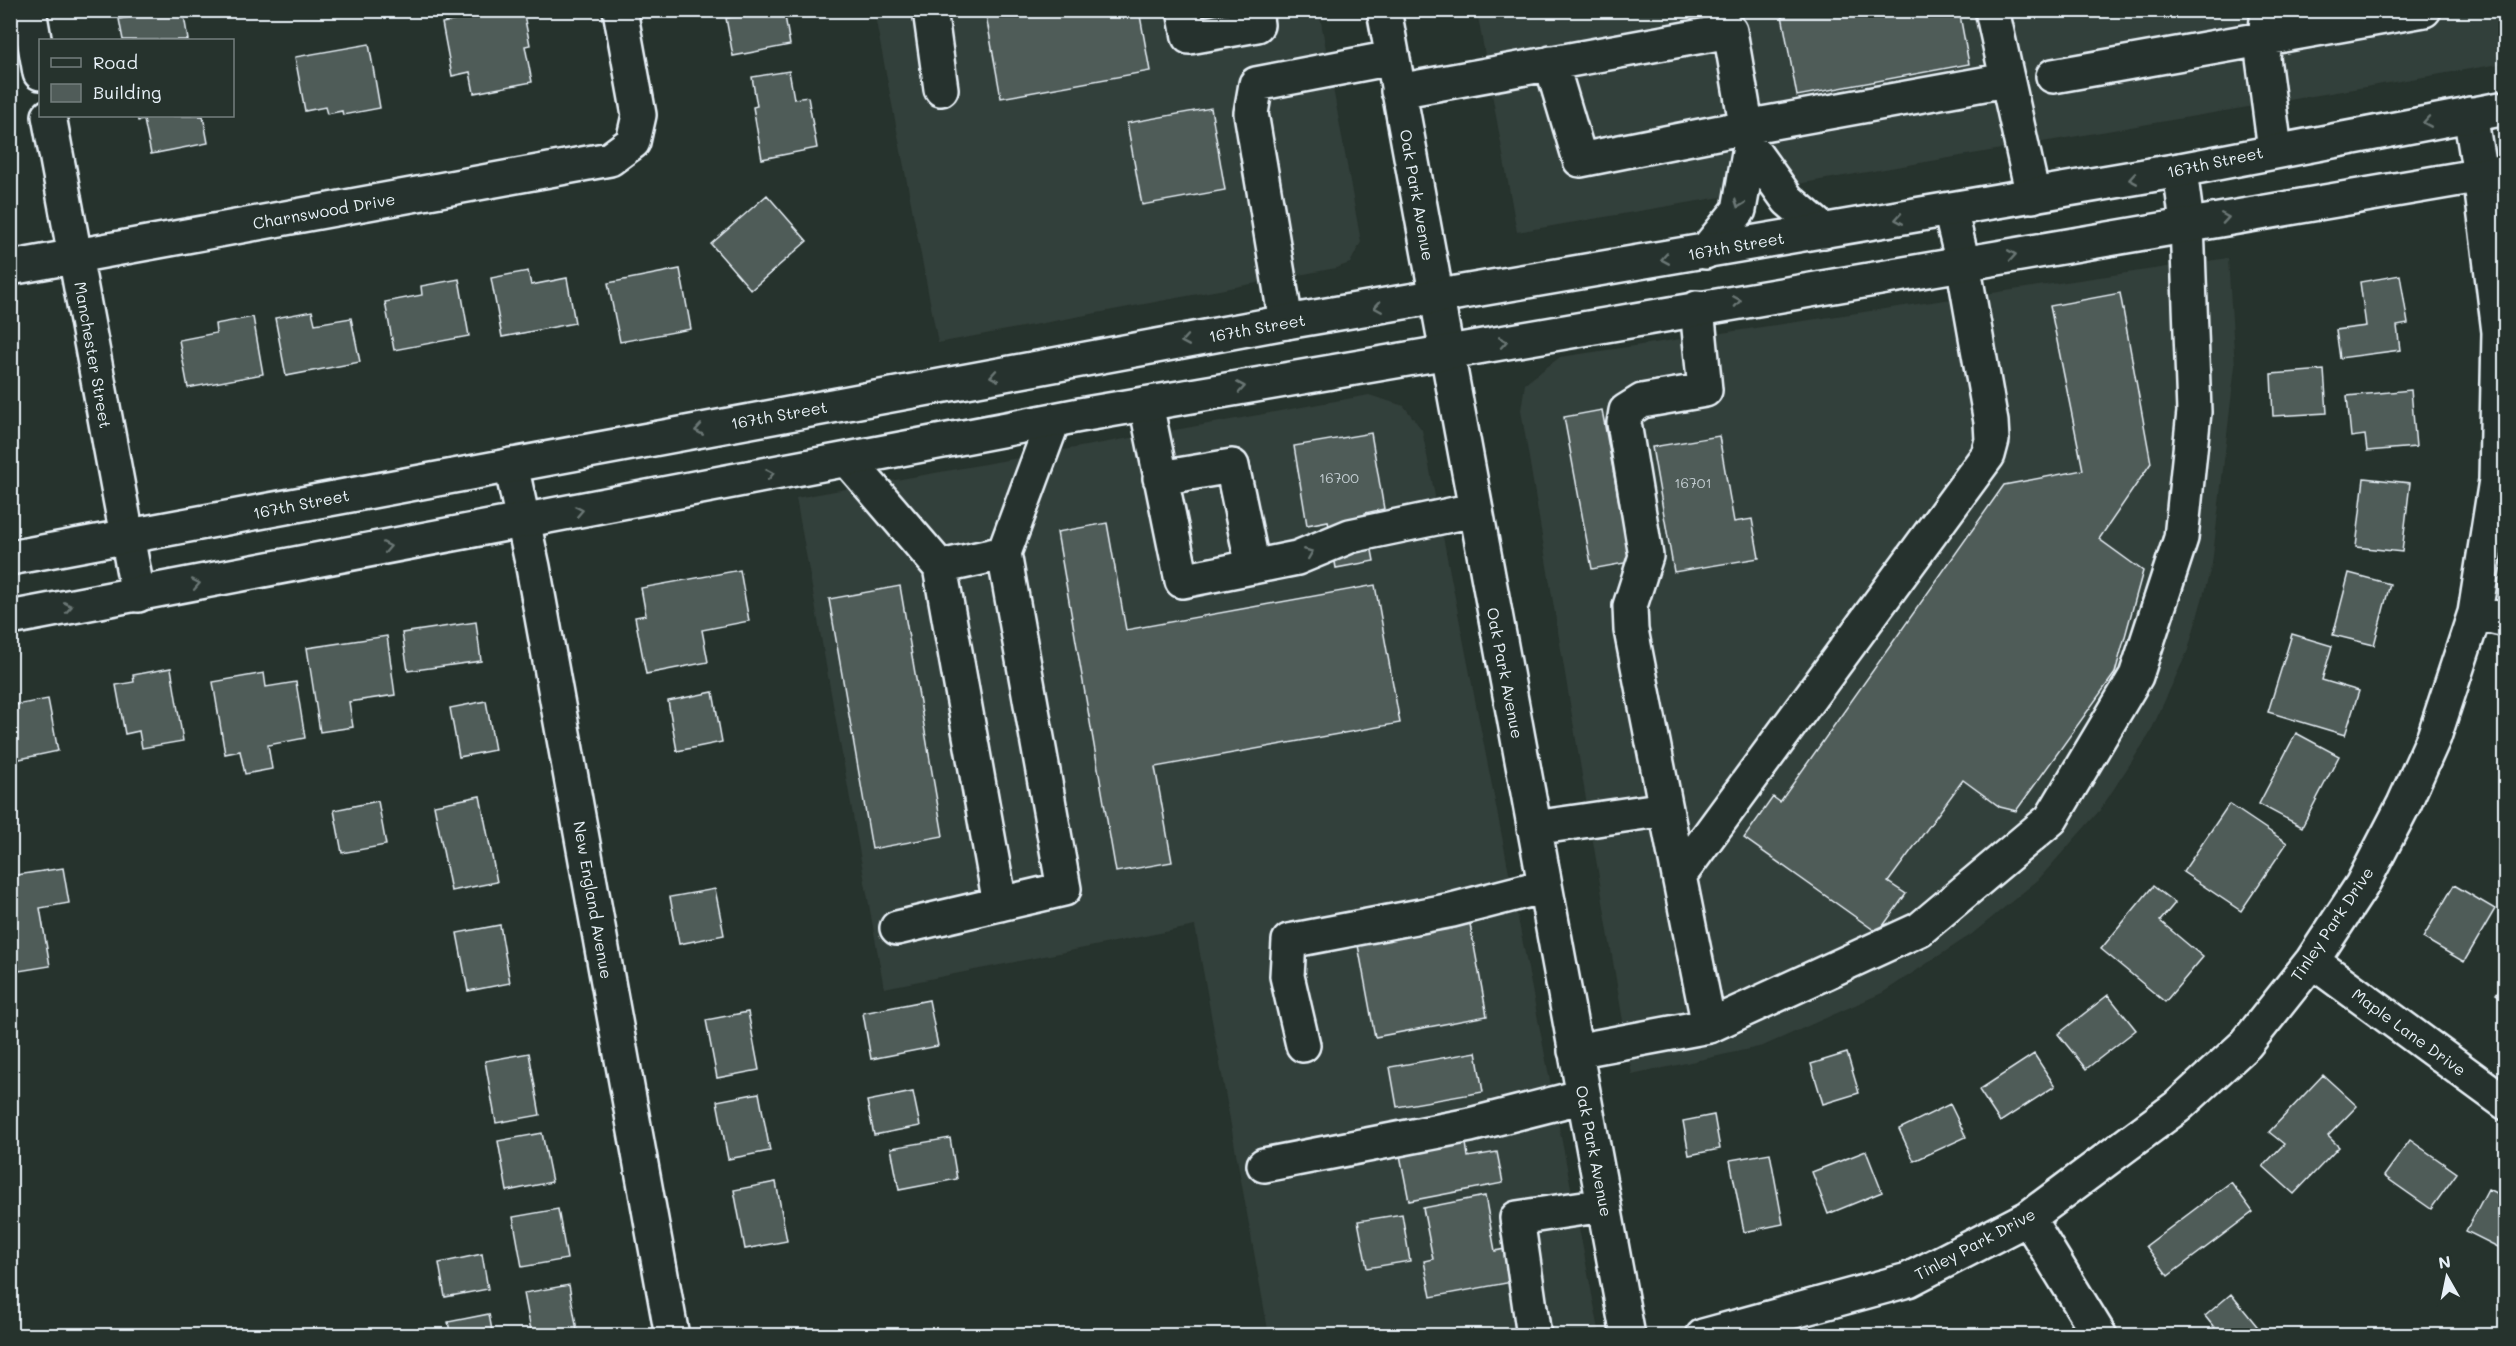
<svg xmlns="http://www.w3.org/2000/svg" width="2516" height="1346" viewBox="0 0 2516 1346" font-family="Mali,sans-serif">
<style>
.built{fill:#333f3a}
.building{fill:#505c59;stroke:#e8f1f8;stroke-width:1.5}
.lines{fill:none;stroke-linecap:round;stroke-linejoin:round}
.minor-casing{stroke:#e8f1f8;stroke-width:38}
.major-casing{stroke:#e8f1f8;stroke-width:38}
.minor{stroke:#26332d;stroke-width:33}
.major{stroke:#26332d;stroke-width:33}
.oneway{stroke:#6a7674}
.labels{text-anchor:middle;stroke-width:4.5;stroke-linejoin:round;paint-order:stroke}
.number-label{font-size:14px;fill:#c2ccd0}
.street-label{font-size:16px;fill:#e8f1f8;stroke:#26332d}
</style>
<rect width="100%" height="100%" fill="#26332d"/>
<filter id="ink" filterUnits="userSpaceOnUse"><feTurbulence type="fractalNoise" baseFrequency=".0167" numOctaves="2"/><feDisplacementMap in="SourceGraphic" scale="12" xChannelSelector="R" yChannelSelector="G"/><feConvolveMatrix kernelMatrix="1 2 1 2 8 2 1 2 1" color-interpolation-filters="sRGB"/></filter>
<g filter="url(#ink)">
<path class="built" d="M 874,11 L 1319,11 L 1361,242 L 1350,263 L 1336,268 L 938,343 Z
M 1477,11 L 2505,11 L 2505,63 L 1517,232 Z
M 2228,258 L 2235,366 L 2212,564 L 2188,650 L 2149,735 L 2100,810 L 2038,880 L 1972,934 L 1882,993 L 1763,1046 L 1632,1075 L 1521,410 L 1525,384 L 1560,357 Z
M 1369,395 L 1404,406 L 1422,430 L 1600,1335 L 1269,1335 L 1195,926 L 884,988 L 796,498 Z"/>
<path class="building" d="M 136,10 L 183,10 L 188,40 L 123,40 L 119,19 L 137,16 Z
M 507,10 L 523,10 L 530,45 L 525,46 L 532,82 L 474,93 L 470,72 L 452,76 L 442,23 Z
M 738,10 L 784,10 L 790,45 L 733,56 L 726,18 L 739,16 Z
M 985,10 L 1139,10 L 1150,71 L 1001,98 Z
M 1781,10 L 1959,10 L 1969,64 L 1797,96 Z
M 369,44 L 380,108 L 343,115 L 342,111 L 327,114 L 325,107 L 305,111 L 295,57 Z
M 789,71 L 794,99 L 808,97 L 817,148 L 762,159 L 753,107 L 757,106 L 752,77 Z
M 1211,108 L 1225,190 L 1142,205 L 1127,123 Z
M 137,116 L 203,116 L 208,143 L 151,154 L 144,120 L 138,121 Z
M 767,195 L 807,241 L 751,290 L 711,244 Z
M 680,269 L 691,329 L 620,342 L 608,283 Z
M 528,271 L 531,285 L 567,278 L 575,323 L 502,337 L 491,278 Z
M 2400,275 L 2408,324 L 2397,326 L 2400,350 L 2340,358 L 2336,330 L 2366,326 L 2360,282 Z
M 459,279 L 469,336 L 394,350 L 385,302 L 422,295 L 421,286 Z
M 2120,293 L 2151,463 L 2099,539 L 2143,571 L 2115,673 L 2016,811 L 2000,807 L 1963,780 L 1888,882 L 1906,894 L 1878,933 L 1744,838 L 1773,797 L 1780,802 L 2004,485 L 2083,470 L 2050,306 Z
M 312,311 L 315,324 L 351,318 L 360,362 L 286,376 L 275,318 Z
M 253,317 L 263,374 L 188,388 L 179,340 L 216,333 L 215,324 Z
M 2324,370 L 2327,413 L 2273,416 L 2271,374 Z
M 2411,390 L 2416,447 L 2367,451 L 2365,435 L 2351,437 L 2347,396 Z
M 1602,410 L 1630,562 L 1592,569 L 1564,417 Z
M 1371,433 L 1384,509 L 1365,513 L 1374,561 L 1336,568 L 1328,521 L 1307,525 L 1294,446 Z
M 1719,436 L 1734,522 L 1752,519 L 1759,558 L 1674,572 L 1652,447 Z
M 2364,478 L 2410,483 L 2402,552 L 2356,547 Z
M 1107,523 L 1126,630 L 1375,585 L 1400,723 L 1155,767 L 1172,862 L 1116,872 L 1057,532 Z
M 740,570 L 749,621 L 702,630 L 708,662 L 646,674 L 635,617 L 646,615 L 641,588 Z
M 2349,573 L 2390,584 L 2374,645 L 2333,635 Z
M 900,586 L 943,836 L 872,849 L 829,599 Z
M 476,622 L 481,661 L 408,671 L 402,633 Z
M 2292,634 L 2332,646 L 2322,680 L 2359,691 L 2345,735 L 2268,712 Z
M 387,636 L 395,695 L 349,702 L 353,727 L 320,732 L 307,648 Z
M 171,668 L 183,741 L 142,748 L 139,731 L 125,734 L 116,685 L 134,682 L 133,675 Z
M 264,673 L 266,687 L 296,682 L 305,738 L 268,745 L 272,769 L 245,774 L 240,751 L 225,754 L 213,682 Z
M 713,692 L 722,742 L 677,751 L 668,701 Z
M 48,699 L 58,751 L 10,761 L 10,706 Z
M 486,701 L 495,750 L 459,757 L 450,708 Z
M 2296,733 L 2339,756 L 2302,827 L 2259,804 Z
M 480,796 L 497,882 L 451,891 L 434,805 Z
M 378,801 L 386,845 L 342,853 L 334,810 Z
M 2229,804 L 2287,843 L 2241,911 L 2183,872 Z
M 63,868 L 69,903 L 40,908 L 50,966 L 19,971 L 10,921 L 10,876 Z
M 2454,885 L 2495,909 L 2464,962 L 2423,938 Z
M 2153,886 L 2175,903 L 2160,921 L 2203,957 L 2165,1002 L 2101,949 Z
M 715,889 L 724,935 L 679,944 L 670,897 Z
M 1470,924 L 1487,1016 L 1375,1037 L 1358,945 Z
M 500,925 L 510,983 L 468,991 L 457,933 Z
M 2506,980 L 2506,1000 L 2496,994 Z
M 2108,995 L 2136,1030 L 2086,1069 L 2058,1034 Z
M 929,1000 L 938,1046 L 871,1059 L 863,1013 Z
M 748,1012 L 759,1070 L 717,1078 L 706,1020 Z
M 1476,1052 L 1483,1092 L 1397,1107 L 1390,1067 Z
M 529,1053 L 540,1115 L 496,1123 L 485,1061 Z
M 1847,1053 L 1859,1093 L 1823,1104 L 1811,1064 Z
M 2034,1054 L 2055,1086 L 2000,1122 L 1979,1090 Z
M 2323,1075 L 2357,1106 L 2328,1136 L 2339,1147 L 2294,1194 L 2263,1166 L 2284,1144 L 2269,1132 Z
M 913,1092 L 920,1126 L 874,1135 L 867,1101 Z
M 759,1093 L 770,1151 L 728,1159 L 717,1101 Z
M 1950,1104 L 1966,1137 L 1914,1161 L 1899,1129 Z
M 1714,1115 L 1720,1149 L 1689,1155 L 1683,1121 Z
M 542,1133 L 552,1182 L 507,1191 L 498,1141 Z
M 950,1138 L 957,1179 L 899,1190 L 891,1148 Z
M 2410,1140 L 2457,1173 L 2431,1209 L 2384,1176 Z
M 1466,1143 L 1468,1157 L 1497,1152 L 1503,1183 L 1409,1201 L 1400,1155 Z
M 1866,1151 L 1882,1192 L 1828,1214 L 1812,1172 Z
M 1770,1153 L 1783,1224 L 1744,1232 L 1730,1160 Z
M 776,1182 L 787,1241 L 745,1249 L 734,1190 Z
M 2231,1182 L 2253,1212 L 2168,1276 L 2146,1246 Z
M 2488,1189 L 2506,1198 L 2506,1251 L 2466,1231 Z
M 1485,1196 L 1495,1251 L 1505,1249 L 1512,1282 L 1431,1297 L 1424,1261 L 1433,1259 L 1423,1208 Z
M 558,1209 L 567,1259 L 522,1267 L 513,1217 Z
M 1402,1214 L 1410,1261 L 1367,1268 L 1358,1221 Z
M 482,1254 L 488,1289 L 445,1297 L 439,1263 Z
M 569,1285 L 578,1336 L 532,1336 L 524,1293 Z
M 2231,1294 L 2265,1336 L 2221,1336 L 2205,1316 Z
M 489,1314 L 493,1336 L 451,1336 L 448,1322 Z"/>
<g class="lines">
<g class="minor-casing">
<path id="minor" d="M 29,10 L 40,73
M 930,10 L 941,89
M 1184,10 L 1189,37 L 1257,25 L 1255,10
M 1384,10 L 1628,1336
M 1992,10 L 2033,196
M 2268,10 L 2263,58 L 2275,150
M 1551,63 L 1580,160 L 1746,127 L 2006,80
M 2053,76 L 2424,10
M 1398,91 L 1730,31 L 1750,147 L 1739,210 L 1705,252
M 49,116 L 138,595
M 1750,147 L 1788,200 L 1824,231
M 10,268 L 610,159 L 633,142 L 639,115 L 620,10
M 1286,322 L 1251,113 L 1256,84 L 1392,58
M 1146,404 L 1182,581 L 1297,558 L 1350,536 L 1474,510
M 848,460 L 940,567 L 1000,904
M 511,465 L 533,567 L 672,1336
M 1160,478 L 1232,466 L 1253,567
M 940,567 L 1004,553
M 2475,613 L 2506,620
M 1534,828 L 1666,809
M 1679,876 L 1631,630 L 1630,606 L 1646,556 L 1624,423 L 1626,411 L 1642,401 L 1705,390 L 1697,308
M 897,928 L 1064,889 L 1004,553 L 1053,421
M 2312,961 L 2506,1103
M 1709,1026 L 1920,929 L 2051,819 L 2136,676 L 2181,538 L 2194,412 L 2187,224 L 2180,170
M 1303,1045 L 1287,976 L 1289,941 L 1452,910 L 1545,886
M 1575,1051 L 1709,1026 L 1679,876 L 1988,455 L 1992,440 L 1991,422 L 1963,263 L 1950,210
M 1264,1165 L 1470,1125 L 1584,1096
M 2028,1218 L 2100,1336
M 1534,1336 L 1517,1218 L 1604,1205
M 1703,1336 L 1908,1280 L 2028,1218 L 2177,1107 L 2246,1044 L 2312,961 L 2362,885 L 2404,804 L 2434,737 L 2475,613 L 2496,480 L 2499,332 L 2480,175 L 2470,114"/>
</g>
<g class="major-casing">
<path id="major" d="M 10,558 L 1286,322 L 2180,170 L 2506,108
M 10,618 L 1080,415 L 2506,171"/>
</g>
<use href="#minor" class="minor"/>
<use href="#major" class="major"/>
</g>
<defs><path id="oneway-chevron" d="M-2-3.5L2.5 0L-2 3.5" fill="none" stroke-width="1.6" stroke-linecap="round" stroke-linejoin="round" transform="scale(1.5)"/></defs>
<g class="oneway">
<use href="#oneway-chevron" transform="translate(2427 122) rotate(170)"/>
<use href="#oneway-chevron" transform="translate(2133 179) rotate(170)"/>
<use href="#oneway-chevron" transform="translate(1739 204) rotate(110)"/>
<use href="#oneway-chevron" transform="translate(2225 218) rotate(-9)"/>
<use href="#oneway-chevron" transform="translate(1899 219) rotate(170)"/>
<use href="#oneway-chevron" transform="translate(2012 255) rotate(-10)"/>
<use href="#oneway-chevron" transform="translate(1665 259) rotate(170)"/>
<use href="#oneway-chevron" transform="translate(1737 301) rotate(-9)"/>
<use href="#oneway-chevron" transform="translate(1378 307) rotate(171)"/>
<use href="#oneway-chevron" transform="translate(1185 341) rotate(170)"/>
<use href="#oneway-chevron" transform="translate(1503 342) rotate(-10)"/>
<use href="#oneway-chevron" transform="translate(994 376) rotate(170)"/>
<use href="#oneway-chevron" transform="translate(1241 387) rotate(-10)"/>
<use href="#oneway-chevron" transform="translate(699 430) rotate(170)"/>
<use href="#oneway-chevron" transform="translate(770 474) rotate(-11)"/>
<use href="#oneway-chevron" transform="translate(579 511) rotate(-11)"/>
<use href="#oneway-chevron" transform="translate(387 547) rotate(-11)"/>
<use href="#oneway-chevron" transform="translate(1309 553) rotate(-22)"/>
<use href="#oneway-chevron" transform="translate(196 584) rotate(-11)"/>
<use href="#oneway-chevron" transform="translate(68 607) rotate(-10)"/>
</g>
</g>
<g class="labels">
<g class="number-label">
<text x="1339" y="483">16700</text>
<text x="1693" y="488">16701</text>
</g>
<g class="street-label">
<text transform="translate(2215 162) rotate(-12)" y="6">167th Street</text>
<text transform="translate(1417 195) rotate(80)" y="6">Oak Park Avenue</text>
<text transform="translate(324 211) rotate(-10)" y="6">Charnswood Drive</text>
<text transform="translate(1736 246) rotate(-10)" y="6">167th Street</text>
<text transform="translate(1257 328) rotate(-10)" y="6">167th Street</text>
<text transform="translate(93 355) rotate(80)" y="6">Manchester Street</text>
<text transform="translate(779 415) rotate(-10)" y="6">167th Street</text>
<text transform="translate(301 504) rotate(-11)" y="6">167th Street</text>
<text transform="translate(1505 673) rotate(79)" y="6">Oak Park Avenue</text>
<text transform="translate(593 900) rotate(80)" y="6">New England Avenue</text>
<text transform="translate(2332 924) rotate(-56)" y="6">Tinley Park Drive</text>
<text transform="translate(2409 1032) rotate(36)" y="6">Maple Lane Drive</text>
<text transform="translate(1594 1151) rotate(79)" y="6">Oak Park Avenue</text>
<text transform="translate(1975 1244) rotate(-28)" y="6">Tinley Park Drive</text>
</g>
</g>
<rect width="2516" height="1346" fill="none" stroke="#26332d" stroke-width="36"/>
<rect x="18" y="18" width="2480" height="1310" fill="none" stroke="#e8f1f8" stroke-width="2" filter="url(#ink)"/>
<rect x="39" y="39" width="195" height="78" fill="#26332d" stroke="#747f7e" stroke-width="1.5"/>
<rect x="51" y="58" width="30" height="9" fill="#26332d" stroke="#747f7e" stroke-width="1.5"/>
<text x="93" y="69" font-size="18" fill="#e8f1f8">Road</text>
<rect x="51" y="84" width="30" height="18" fill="#505c59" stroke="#747f7e" stroke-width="1.5"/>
<text x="93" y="99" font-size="18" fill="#e8f1f8">Building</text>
<g transform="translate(2447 1277) rotate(351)" stroke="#26332d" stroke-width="4.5" paint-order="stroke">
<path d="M0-4.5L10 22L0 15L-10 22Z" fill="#e8f1f8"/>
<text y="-9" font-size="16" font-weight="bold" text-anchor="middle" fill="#e8f1f8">N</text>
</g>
</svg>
